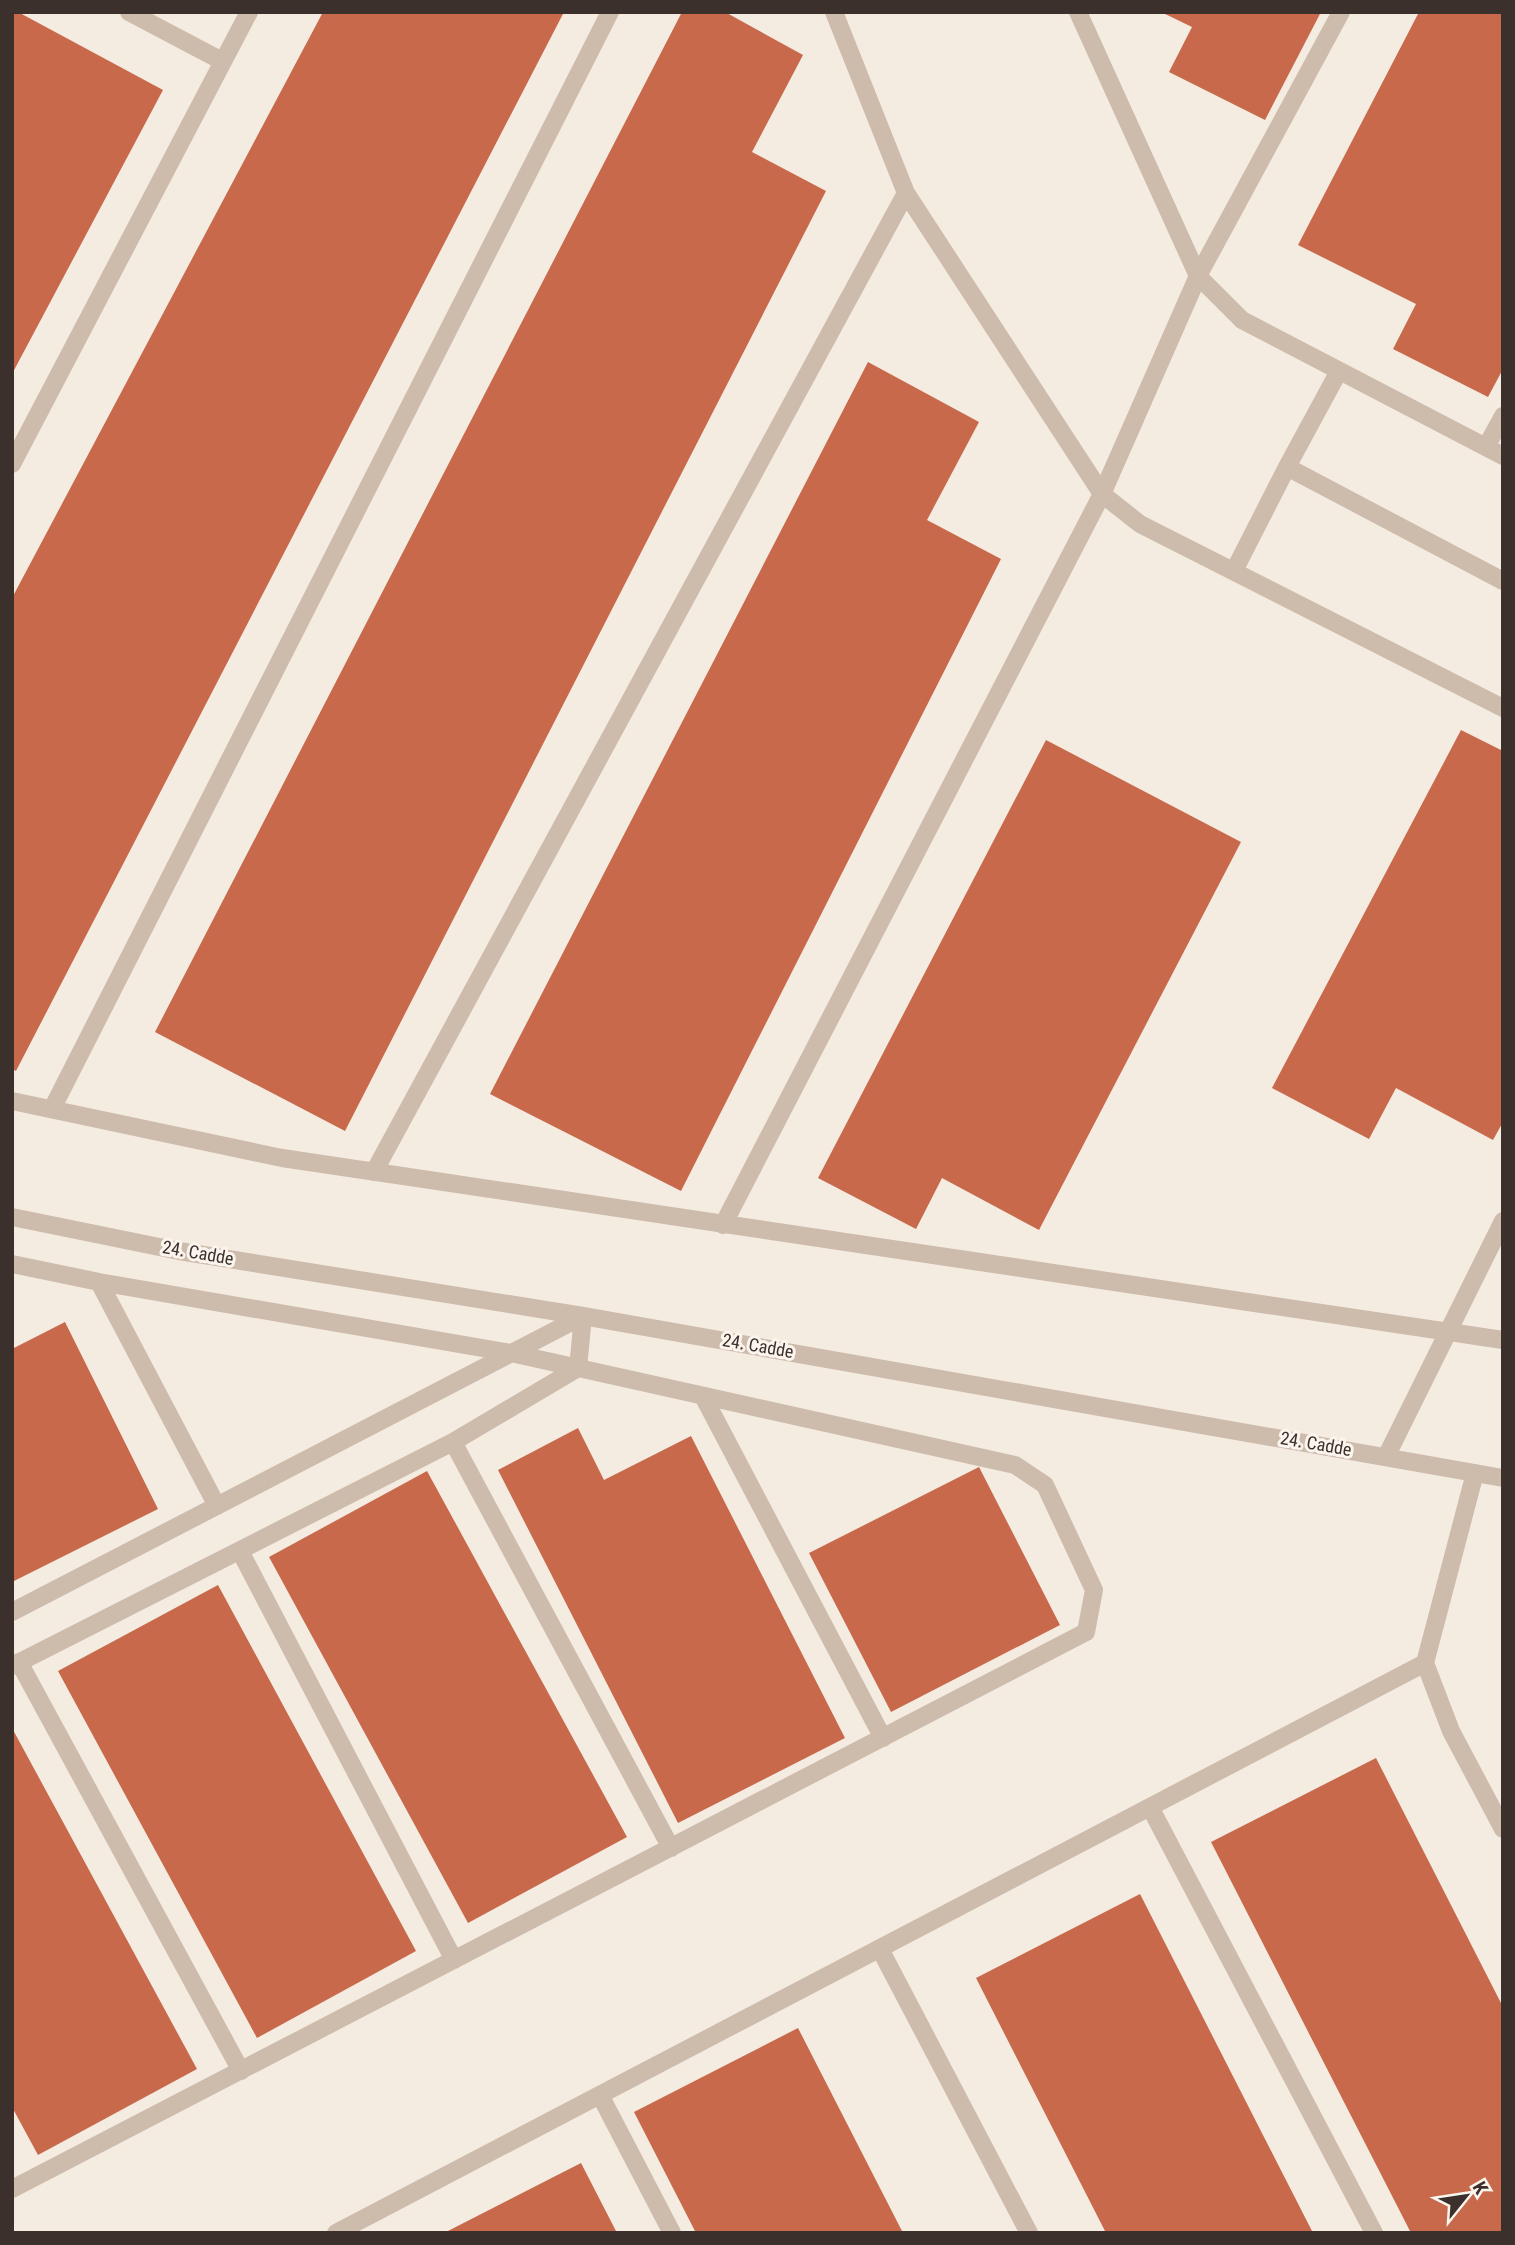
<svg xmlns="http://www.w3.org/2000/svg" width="1515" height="2245" viewBox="0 0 1515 2245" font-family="'Roboto Condensed',sans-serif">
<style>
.building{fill:#c8694b}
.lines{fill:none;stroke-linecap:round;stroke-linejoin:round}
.minor{stroke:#cdbbac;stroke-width:18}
.labels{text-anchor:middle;stroke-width:6;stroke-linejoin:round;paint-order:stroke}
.street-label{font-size:18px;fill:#3b302b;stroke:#fbf5ee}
</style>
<rect width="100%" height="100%" fill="#f4ebe1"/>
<path class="building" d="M 12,12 L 18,12 L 163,90 L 12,374 Z
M 323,12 L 564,12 L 16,1071 L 12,1069 L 12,598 Z
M 682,12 L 725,12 L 803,55 L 752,152 L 826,191 L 345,1131 L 155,1032 Z
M 1161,12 L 1321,12 L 1265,120 L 1169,72 L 1192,27 Z
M 1419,12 L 1503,12 L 1503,369 L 1488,397 L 1393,349 L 1416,304 L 1298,245 Z
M 868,362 L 979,422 L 927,520 L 1001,559 L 681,1191 L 490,1094 Z
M 1461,730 L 1503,751 L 1503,1122 L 1493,1140 L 1396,1088 L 1369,1139 L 1272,1088 Z
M 1046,740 L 1241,842 L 1039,1230 L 942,1178 L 916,1229 L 818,1178 Z
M 65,1322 L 158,1509 L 12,1582 L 12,1349 Z
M 578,1428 L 604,1480 L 691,1436 L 845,1738 L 678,1823 L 498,1470 Z
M 979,1467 L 1060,1625 L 891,1712 L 809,1553 Z
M 427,1471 L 627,1837 L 468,1923 L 269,1557 Z
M 218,1585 L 416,1951 L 257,2038 L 58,1671 Z
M 12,1728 L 197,2069 L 38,2155 L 12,2107 Z
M 1376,1758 L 1503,2007 L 1503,2233 L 1411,2233 L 1211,1842 Z
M 1140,1894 L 1313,2233 L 1106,2233 L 976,1978 Z
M 798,2028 L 903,2233 L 696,2233 L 634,2112 Z
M 581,2163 L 617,2233 L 444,2233 Z"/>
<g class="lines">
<path class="minor" d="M 129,12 L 222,61
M 834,12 L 906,193 L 1102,494 L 1140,524 L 1503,708
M 1078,12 L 1198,276 L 1242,320 L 1503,456
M 1486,447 L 1503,416
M 12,464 L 249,12
M 1287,467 L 1503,581
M 1234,571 L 1287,467 L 1339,371
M 12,1101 L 282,1158 L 1503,1340
M 52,1109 L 610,12
M 374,1172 L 906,193
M 12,1217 L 179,1251 L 583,1316 L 1503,1478
M 723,1225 L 1102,494 L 1198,276 L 1341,12
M 12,1264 L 99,1282 L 511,1353 L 1015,1465 L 1045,1485 L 1094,1590 L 1086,1632 L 12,2189
M 99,1282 L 217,1506
M 703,1396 L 883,1738
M 453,1442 L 671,1848
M 1386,1457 L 1503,1221
M 1475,1473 L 1425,1663 L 1451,1731 L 1503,1829
M 240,1551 L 454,1960
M 12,1612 L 583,1316
M 19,1662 L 241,2071
M 12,1666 L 453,1442 L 578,1368 L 583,1316
M 1150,1807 L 1374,2233
M 880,1949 L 1029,2233
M 600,2095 L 672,2233
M 336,2233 L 1425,1663"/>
</g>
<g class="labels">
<g class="street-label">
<text transform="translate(198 1253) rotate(10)" y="6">24. Cadde</text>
<text transform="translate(758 1346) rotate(10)" y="6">24. Cadde</text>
<text transform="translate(1316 1444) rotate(10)" y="6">24. Cadde</text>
</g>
</g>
<rect width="1515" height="2245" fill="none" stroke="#3b302b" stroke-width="28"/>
<g transform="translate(1466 2196) rotate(60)" stroke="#fbf5ee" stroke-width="5" paint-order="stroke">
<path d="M0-5L12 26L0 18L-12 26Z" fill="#3b302b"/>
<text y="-10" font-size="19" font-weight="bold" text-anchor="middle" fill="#3b302b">K</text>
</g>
</svg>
